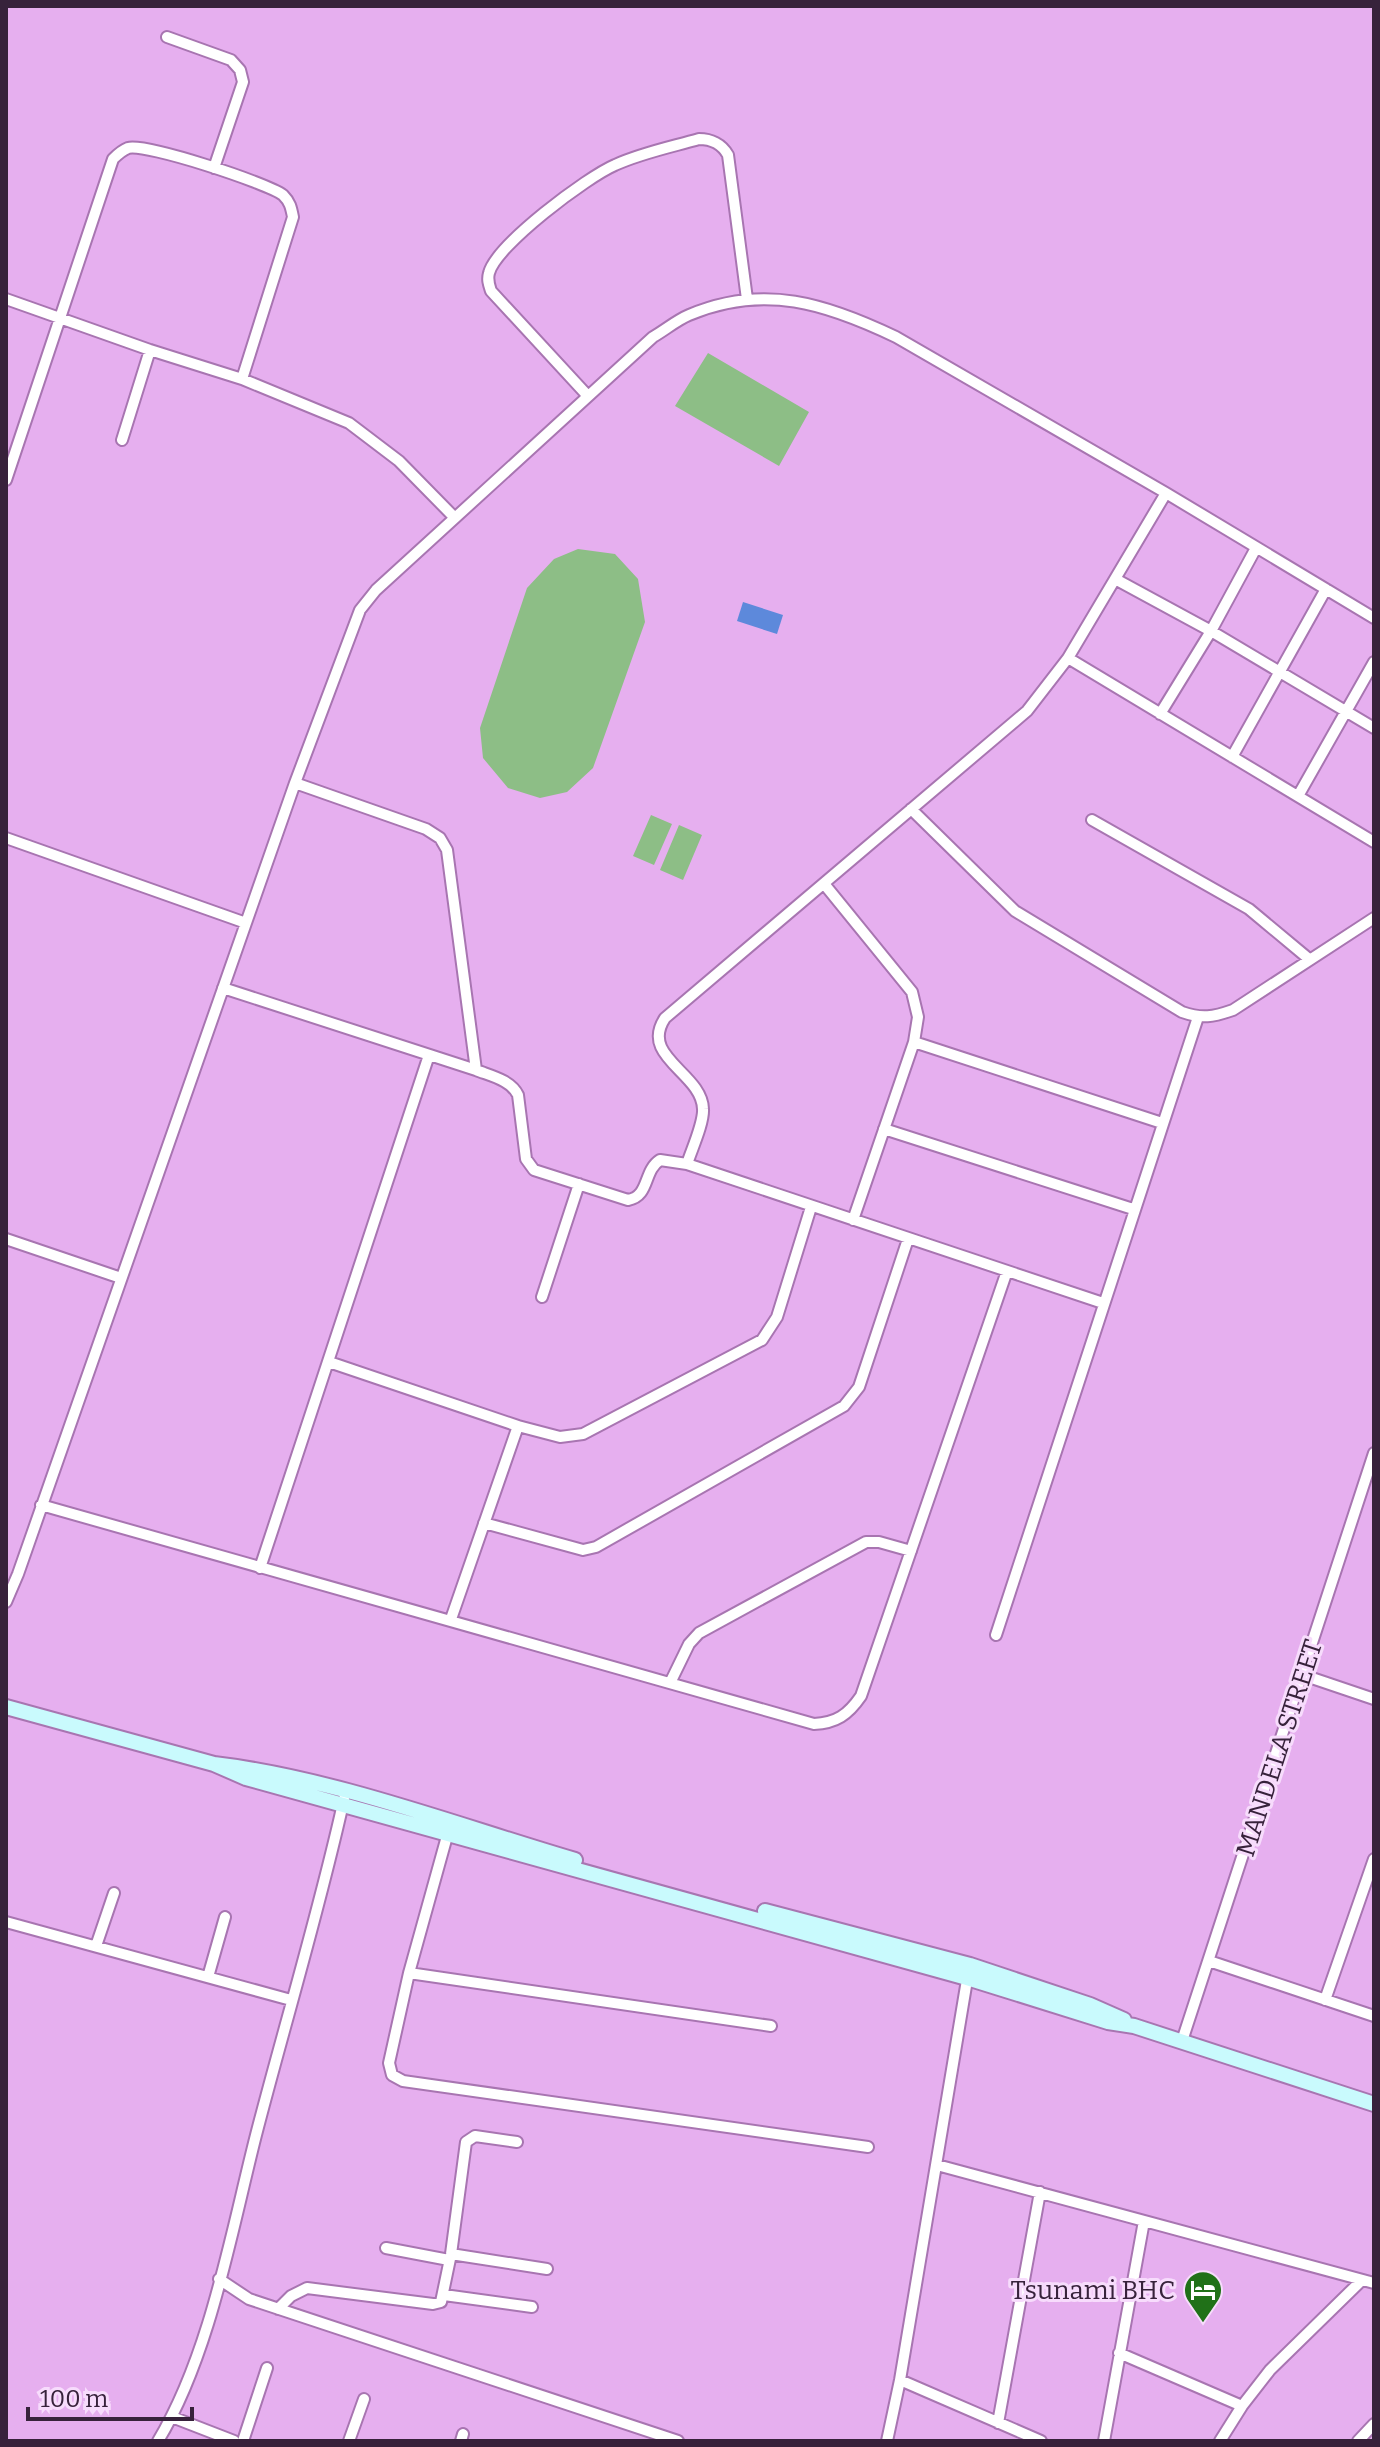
<svg xmlns="http://www.w3.org/2000/svg" width="1380" height="2447" viewBox="0 0 1380 2447" font-family="Bitter,serif">
<style>
.green{fill:#8dbe86}
.water{fill:#5d89db}
.lines{fill:none;stroke-linecap:round;stroke-linejoin:round}
.minor-casing{stroke:#a875b1;stroke-width:14}
.secondary-casing{stroke:#a875b1;stroke-width:18}
.minor{stroke:#fff;stroke-width:10}
.secondary{stroke:#c9fafd;stroke-width:14}
.labels{text-anchor:middle;stroke-width:6;stroke-linejoin:round;paint-order:stroke}
.street-label{font-size:26px;fill:#37223b;stroke:#f7dcfc}
.poi-label{font-size:26px;fill:#37223b;stroke:#f7dcfc;text-anchor:end}
</style>
<rect width="100%" height="100%" fill="#e6afef"/>
<path class="green" d="M 708,353 L 809,412 L 779,466 L 675,406 Z
M 578,549 L 615,554 L 638,579 L 645,622 L 593,768 L 567,792 L 540,798 L 508,788 L 483,758 L 480,728 L 527,588 L 554,559 Z
M 651,815 L 672,824 L 654,865 L 633,856 Z
M 679,825 L 702,835 L 683,880 L 660,870 Z"/>
<path class="water" d="M 743,602 L 783,615 L 777,634 L 737,621 Z"/>
<g class="lines">
<g class="minor-casing">
<path id="minor" d="M 167,37 L 231,60 L 240,70 L 243,82 L 214,168
M 6,299 L 150,350 L 242,379 L 349,423 L 399,461 L 454,517
M 587,395 L 491,291 C 489,285 487,280 489,273 C 496,245 587,177 615,165 C 641,153 671,147 699,139 C 711,139 722,144 728,155 L 747,299
M 122,440 L 150,350
M 6,480 L 113,159 C 117,155 123,150 128,148 C 146,143 267,183 283,195 C 290,202 291,207 293,217 L 242,379
M 1117,580 L 1211,631 L 1374,728
M 1068,658 L 1374,842
M 1160,714 L 1211,631 L 1256,548
M 1232,757 L 1326,589
M 295,783 L 426,829 L 440,838 L 447,850 L 476,1070
M 1298,796 L 1374,662
M 911,809 L 1015,911 L 1182,1012 C 1202,1019 1213,1017 1233,1010 L 1374,918
M 1092,820 L 1249,909 L 1309,959
M 6,838 L 246,923
M 825,885 L 912,992 L 918,1017 L 914,1042 L 853,1220
M 223,988 L 476,1070 C 491,1076 511,1080 518,1095 L 526,1159 L 534,1170 L 628,1200 C 650,1196 643,1171 660,1160 L 687,1164 L 1103,1303
M 914,1042 L 1162,1123
M 884,1129 L 1133,1209
M 687,1164 C 691,1151 704,1123 703,1109 C 702,1073 639,1057 665,1018 L 1027,711 L 1068,658 L 1166,493
M 6,1239 L 121,1278
M 542,1297 L 579,1184
M 329,1362 L 518,1426 L 560,1437 L 583,1434 L 762,1340 L 777,1317 L 811,1207
M 41,1505 L 814,1724 C 836,1723 848,1715 861,1696 L 1007,1271
M 484,1523 L 583,1550 L 596,1547 L 844,1406 L 859,1387 L 908,1239
M 260,1568 L 429,1055
M 6,1602 L 18,1574 L 295,783 L 360,610 L 376,590 L 653,337 C 665,330 677,320 689,315 C 764,283 827,304 896,337 L 1166,493 L 1374,618
M 451,1619 L 518,1426
M 996,1635 L 1198,1017
M 1303,1675 L 1374,1699
M 670,1683 L 689,1644 L 699,1633 L 866,1542 L 879,1542 L 911,1551
M 449,1829 L 409,1973 L 389,2063 L 392,2075 L 403,2081 L 868,2147
M 6,1922 L 291,2000
M 96,1946 L 114,1893
M 1209,1961 L 1374,2016
M 409,1973 L 771,2026
M 208,1977 L 225,1917
M 1325,2000 L 1374,1859
M 1182,2041 L 1374,1453
M 937,2165 L 1374,2283
M 386,2248 L 449,2260
M 451,2254 L 547,2269
M 219,2279 L 249,2299 L 678,2441
M 444,2295 L 532,2307
M 278,2309 L 291,2296 L 307,2288 L 433,2304 L 441,2302 L 451,2254 L 466,2142 L 475,2136 L 517,2142
M 1119,2353 L 1242,2406
M 900,2380 L 1041,2441
M 172,2417 L 234,2441
M 998,2423 L 1040,2192
M 158,2441 C 210,2355 231,2233 256,2135 C 285,2023 319,1912 344,1799
M 243,2441 L 267,2368
M 349,2441 L 364,2399
M 461,2441 L 463,2434
M 887,2441 L 900,2380 L 968,1974
M 1104,2441 L 1144,2221
M 1220,2441 L 1242,2406 L 1270,2370 L 1362,2280
M 1358,2441 L 1374,2424"/>
</g>
<g class="secondary-casing">
<path id="secondary" d="M 6,1707 L 214,1764 C 333,1778 459,1826 575,1860
M 214,1764 L 246,1778 L 967,1978 L 1108,2022 L 1134,2026 L 1374,2104
M 765,1911 L 970,1965 L 1090,2005 L 1124,2020"/>
</g>
<use href="#minor" class="minor"/>
<use href="#secondary" class="secondary"/>
</g>
<defs>
<g id="hotel-pin" transform="scale(2)"><path d="M0 17L-7.5 6A9.5 9.5 0 1 1 7.5 6Z" fill="#207118" stroke="#f7dcfc"/><path d="M-6-4.5h1.5V1H6V5H4.5V3h-9V5H-6ZM-4 0a1.8 1.8 0 1 1 3.6 0ZM.5 0V-2.5h3Q6-2.5 6 0Z" fill="#fff"/></g>
</defs>
<g fill-rule="evenodd">
<use href="#hotel-pin" x="1203" y="2290"/>
</g>
<g class="labels">
<g class="street-label">
<text transform="translate(1279 1748) rotate(-72)" y="9">MANDELA STREET</text>
</g>
<g class="poi-label">
<text x="1175" y="2299">Tsunami BHC</text>
</g>
</g>
<rect width="1380" height="2447" fill="none" stroke="#37223b" stroke-width="16"/>
<path d="M28 2407v12h164v-12" fill="none" stroke="#37223b" stroke-width="4"/>
<text x="40" y="2407" font-size="24" fill="#37223b" stroke="#f7dcfc" stroke-width="6" paint-order="stroke">100 m</text>
</svg>
